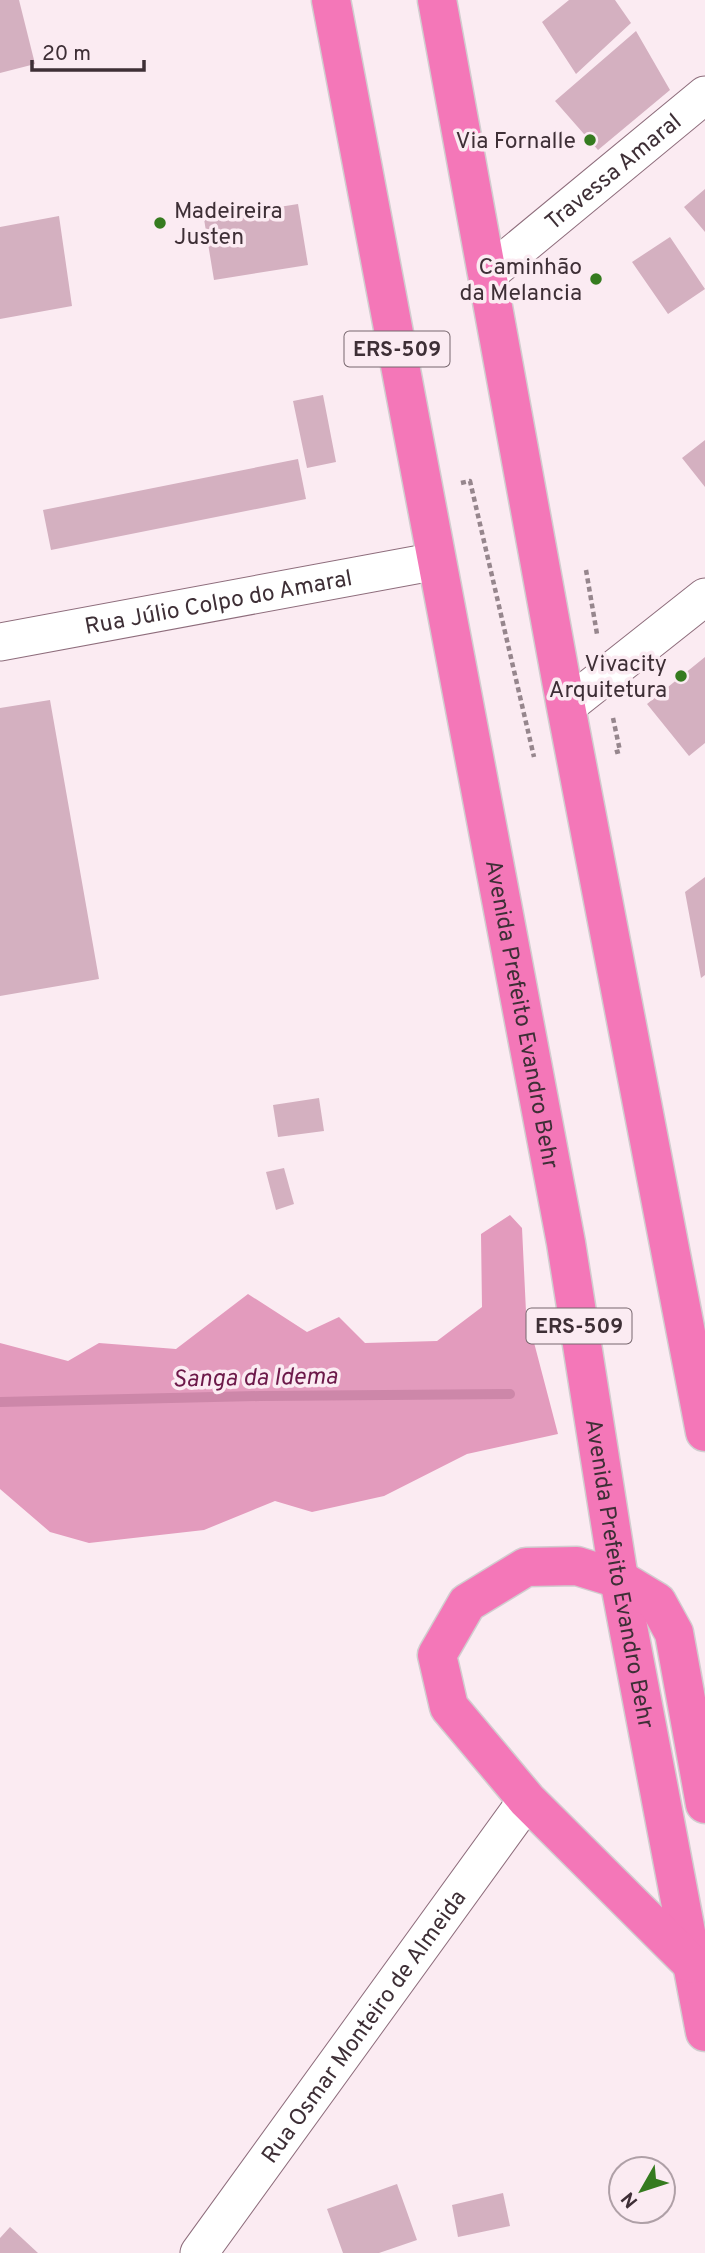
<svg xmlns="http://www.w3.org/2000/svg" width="705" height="2253" viewBox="0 0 705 2253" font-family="Overpass,sans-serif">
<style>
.forest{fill:#e39bbd}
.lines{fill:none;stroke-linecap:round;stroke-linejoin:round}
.stream{stroke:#cd87a9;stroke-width:10}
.building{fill:#d4b0c0}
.minor-casing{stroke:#8e6d7c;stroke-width:39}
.highway-casing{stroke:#d1cdcf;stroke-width:41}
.path{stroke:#96868d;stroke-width:4.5;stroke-dasharray:5 3.5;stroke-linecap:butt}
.minor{stroke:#fff;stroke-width:37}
.highway{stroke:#f477b8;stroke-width:38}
.poi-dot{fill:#357b1f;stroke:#fbebf2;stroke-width:2.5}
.labels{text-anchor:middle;stroke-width:7;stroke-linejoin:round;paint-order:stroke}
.shield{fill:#fbebf2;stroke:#77676e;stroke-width:2}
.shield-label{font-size:21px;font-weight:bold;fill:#3e2f36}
.poi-label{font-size:23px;fill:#3e2f36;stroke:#fbebf2;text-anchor:end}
.street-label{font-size:23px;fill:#3e2f36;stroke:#fbebf2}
.water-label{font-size:24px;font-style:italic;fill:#6c1949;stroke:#fbebf2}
</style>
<rect width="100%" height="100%" fill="#fbebf2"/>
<path class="forest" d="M 510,1215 L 522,1228 L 526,1312 L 558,1434 L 467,1454 L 384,1496 L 312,1512 L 275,1501 L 204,1530 L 89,1543 L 50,1532 L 0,1489 L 0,1343 L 68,1361 L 99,1343 L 176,1349 L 248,1294 L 307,1332 L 339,1317 L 365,1343 L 437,1341 L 482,1307 L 481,1234 Z"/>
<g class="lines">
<path class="stream" d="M 0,1402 L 260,1396 L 510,1394"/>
</g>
<path class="building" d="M 0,0 L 19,0 L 35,64 L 0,73 Z
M 569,0 L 615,0 L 631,23 L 576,74 L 542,22 Z
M 636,31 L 670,90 L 598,150 L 555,101 Z
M 705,189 L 705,232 L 684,207 Z
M 298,204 L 308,265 L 214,280 L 204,219 Z
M 59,216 L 72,306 L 0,319 L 0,227 Z
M 670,237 L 705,289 L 668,314 L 632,262 Z
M 323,395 L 336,462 L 307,468 L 293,401 Z
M 705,440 L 705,487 L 682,458 Z
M 298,459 L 306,499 L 51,550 L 43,510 Z
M 705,657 L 705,743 L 689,756 L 647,704 Z
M 50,700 L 99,979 L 0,996 L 0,708 Z
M 705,877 L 705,975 L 701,978 L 685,892 Z
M 319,1098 L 324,1131 L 278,1137 L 273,1105 Z
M 284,1168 L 294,1204 L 276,1210 L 266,1172 Z
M 397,2184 L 417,2240 L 379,2253 L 343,2253 L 327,2209 Z
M 503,2193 L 510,2226 L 458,2237 L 452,2205 Z
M 10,2227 L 38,2253 L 0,2253 L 0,2238 Z"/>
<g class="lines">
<g class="minor-casing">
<g id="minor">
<path id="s1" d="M 487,275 L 705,95"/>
<path id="s2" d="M 0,642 L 437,561"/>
<path d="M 566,707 L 705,597"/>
<path id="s3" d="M 199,2253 L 527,1800"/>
</g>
</g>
<g class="highway-casing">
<g id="highway">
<path id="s4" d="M 331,0 L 566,1243 L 619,1579 L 705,2032"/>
<path d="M 437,0 L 566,707 L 705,1432"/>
<path d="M 692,1964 L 527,1800 L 491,1757 L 449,1707 L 437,1655 L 467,1603 L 526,1567 L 577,1566 L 619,1579 L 657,1602 L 674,1633 L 705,1804"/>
</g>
</g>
<path class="path" d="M 461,483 L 470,481 L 534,757
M 586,570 L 597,634
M 613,718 L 620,751 L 613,753"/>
<use href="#minor" class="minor"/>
<use href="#highway" class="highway"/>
</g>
<g class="poi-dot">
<circle cx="590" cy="140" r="7"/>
<circle cx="160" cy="223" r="7"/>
<circle cx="596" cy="279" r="7"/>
<circle cx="681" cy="676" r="7"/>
</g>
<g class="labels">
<g class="shield">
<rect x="344.5" y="331.5" width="105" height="35" rx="5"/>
<rect x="526.5" y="1308.5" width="105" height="35" rx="5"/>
</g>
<g class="shield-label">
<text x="397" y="356">ERS-509</text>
<text x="579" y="1333">ERS-509</text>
</g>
<g class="poi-label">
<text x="576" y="148">Via Fornalle</text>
<text x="174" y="218" text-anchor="start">Madeireira<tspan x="174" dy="26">Justen</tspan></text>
<text x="582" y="274">Caminhão<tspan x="582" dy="26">da Melancia</tspan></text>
<text x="667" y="671">Vivacity<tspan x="667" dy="26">Arquitetura</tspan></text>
</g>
<g class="street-label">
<text dy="8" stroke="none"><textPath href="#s1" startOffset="163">Travessa Amaral</textPath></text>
<text dy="8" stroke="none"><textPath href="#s2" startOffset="222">Rua Júlio Colpo do Amaral</textPath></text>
<text dy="8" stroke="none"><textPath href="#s4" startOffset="1032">Avenida Prefeito Evandro Behr</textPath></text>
<text dy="8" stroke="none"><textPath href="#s4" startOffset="1600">Avenida Prefeito Evandro Behr</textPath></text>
<text dy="8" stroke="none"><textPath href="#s3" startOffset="280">Rua Osmar Monteiro de Almeida</textPath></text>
</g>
<g class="water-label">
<text transform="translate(255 1377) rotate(-1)" y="8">Sanga da Idema</text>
</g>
</g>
<g transform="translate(642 2190) rotate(231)"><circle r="33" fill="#fbebf2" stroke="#afa0a7" stroke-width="2"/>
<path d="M0-5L12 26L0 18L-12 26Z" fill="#357b1f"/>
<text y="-10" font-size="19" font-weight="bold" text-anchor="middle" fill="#3e2f36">N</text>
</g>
<path d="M32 60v10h112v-10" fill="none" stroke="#3e2f36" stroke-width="3.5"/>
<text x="42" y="60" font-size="21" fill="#3e2f36" stroke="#fbebf2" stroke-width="5" paint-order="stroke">20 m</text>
</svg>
